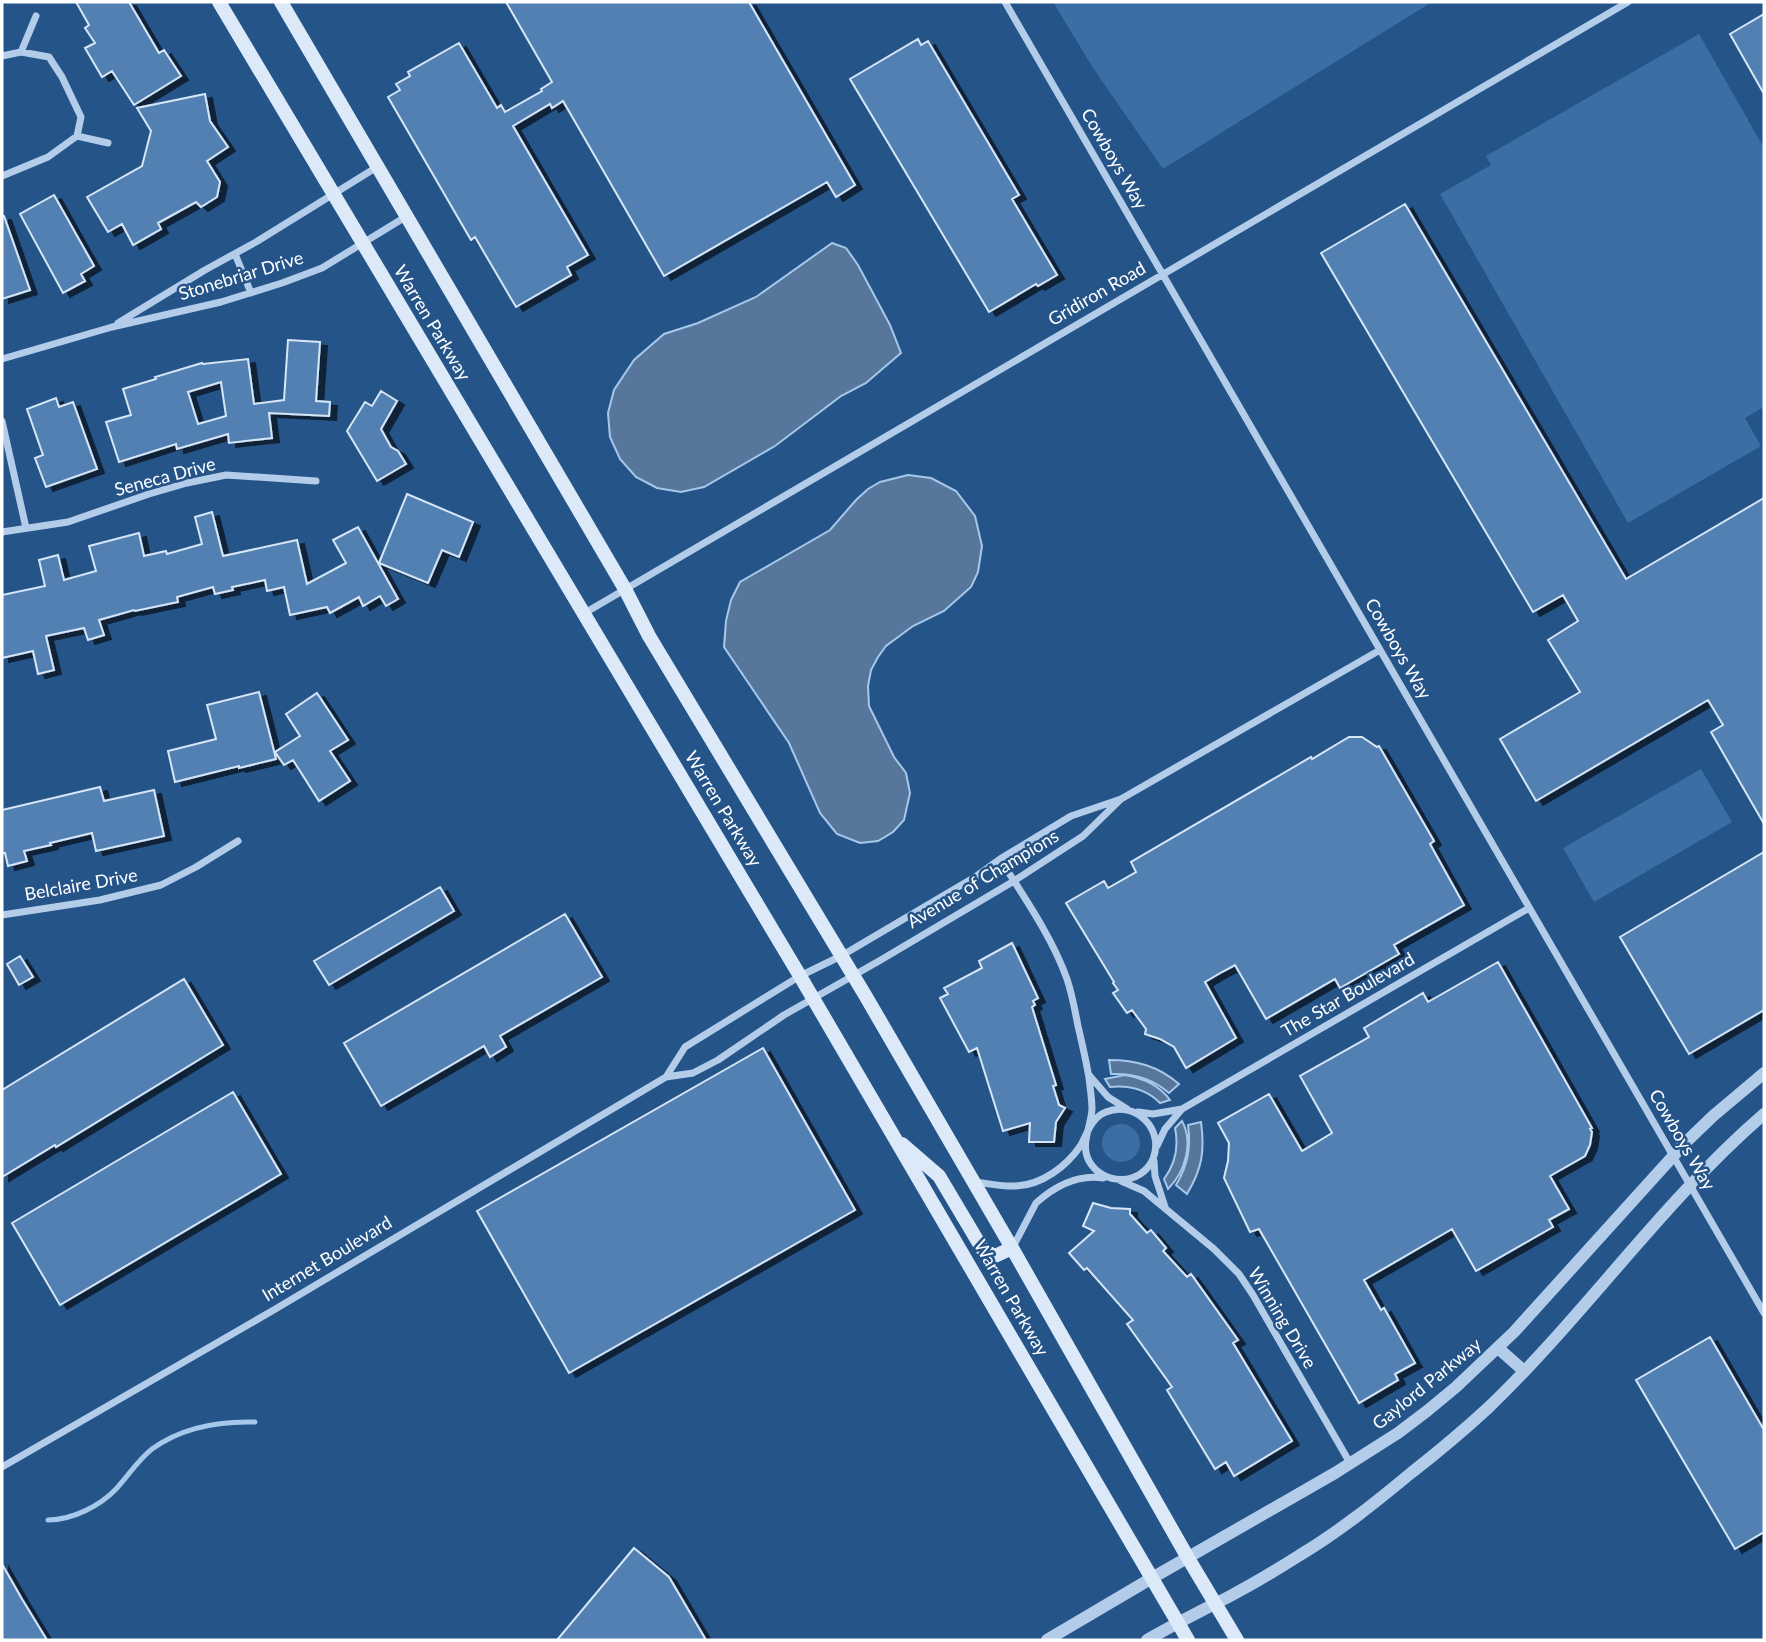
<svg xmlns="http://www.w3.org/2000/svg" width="1766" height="1642" viewBox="0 0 1766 1642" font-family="Lato,sans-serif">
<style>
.green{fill:#3a6ea5}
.water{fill:#56779b;stroke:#a6c8ea;stroke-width:2}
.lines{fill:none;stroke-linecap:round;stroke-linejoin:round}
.stream{stroke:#a6c8ea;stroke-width:5}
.building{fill:#5280b2;stroke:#d6e6f7;stroke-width:2;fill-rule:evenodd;filter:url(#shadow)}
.minor{stroke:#b2cce9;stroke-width:7}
.tertiary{stroke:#b2cce9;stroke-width:12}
.secondary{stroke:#dce9f8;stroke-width:14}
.labels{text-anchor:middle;stroke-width:5;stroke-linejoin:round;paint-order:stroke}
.street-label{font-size:18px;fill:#fff;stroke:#255489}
</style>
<defs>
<filter id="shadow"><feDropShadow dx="7" dy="4" stdDeviation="0" flood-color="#0009"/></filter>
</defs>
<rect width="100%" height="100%" fill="#255489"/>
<path class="green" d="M 1053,2 L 1432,2 L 1163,169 L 1093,68 Z
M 1699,34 L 1764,148 L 1764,407 L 1745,418 L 1761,446 L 1628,523 L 1440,194 L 1491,165 L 1486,156 Z
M 1701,769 L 1732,822 L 1594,902 L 1563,848 Z
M1102 1143a19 19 0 1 1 38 0a19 19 0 1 1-38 0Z"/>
<path class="water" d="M 832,243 L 846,248 L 858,265 L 890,325 L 901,353 L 866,383 L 841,396 L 775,446 L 704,487 L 681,492 L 657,488 L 636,477 L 620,459 L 610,437 L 608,413 L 614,390 L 634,360 L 664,334 L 698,323 L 756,297 Z
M 908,475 L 931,478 L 956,491 L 975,516 L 982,546 L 978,572 L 971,587 L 944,611 L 913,626 L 886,646 L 878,657 L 871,670 L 868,686 L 869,706 L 894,757 L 906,773 L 910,793 L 904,820 L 893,832 L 878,841 L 860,843 L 837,834 L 820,813 L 789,743 L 724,647 L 726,621 L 731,600 L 740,582 L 830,530 L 856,500 L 868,489 L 880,482 Z
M 1109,1060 C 1136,1060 1158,1066 1179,1084 L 1169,1093 C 1152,1078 1133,1073 1111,1074 Z
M 1125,1075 C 1143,1078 1159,1085 1170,1100 L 1160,1103 C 1146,1089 1130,1085 1110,1087 L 1105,1079 Z
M 1182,1121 C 1194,1143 1185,1172 1168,1189 L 1164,1179 C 1176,1163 1179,1147 1175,1128 Z
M 1201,1122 C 1205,1151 1202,1169 1187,1194 L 1176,1185 C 1188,1165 1191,1148 1188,1125 Z"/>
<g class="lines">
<path class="stream" d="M 48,1520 C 72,1520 100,1506 116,1489 C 128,1476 138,1460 152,1449 C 182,1427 220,1421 255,1422"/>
</g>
<path class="building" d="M 76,2 L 129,2 L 159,53 L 164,50 L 181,76 L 134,105 L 112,71 L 102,77 L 85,48 L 95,43 L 85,28 L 89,25 Z
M 506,2 L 749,2 L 855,185 L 836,197 L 827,182 L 664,276 L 563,101 L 552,108 L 550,104 L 513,126 L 588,255 L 567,267 L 571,275 L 516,307 L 475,237 L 471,240 L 388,97 L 400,90 L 396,84 L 410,76 L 408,72 L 459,43 L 497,108 L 501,105 L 505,112 L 542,91 L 541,89 L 552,82 Z
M 1764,14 L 1764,94 L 1730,34 Z
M 918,39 L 921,45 L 928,41 L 1019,195 L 1012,199 L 1057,275 L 1038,286 L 1036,284 L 989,312 L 850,79 Z
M 205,94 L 210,121 L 228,147 L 207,161 L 220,182 L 217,197 L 201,207 L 196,202 L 158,223 L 161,229 L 133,245 L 122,224 L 108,232 L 87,197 L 142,166 L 151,131 L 137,108 Z
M 54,195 L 94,266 L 81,274 L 85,281 L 63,293 L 20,214 Z
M 1405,204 L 1626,579 L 1764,498 L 1764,824 L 1711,732 L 1723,725 L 1708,700 L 1536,801 L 1500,739 L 1580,692 L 1548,640 L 1578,621 L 1563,595 L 1533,612 L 1321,253 Z
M 2,216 L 4,216 L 30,290 L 2,299 Z
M 288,340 L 320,342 L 316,401 L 330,402 L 329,416 L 269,413 L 272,438 L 229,443 L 228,434 L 177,449 L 176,444 L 119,462 L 106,422 L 131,415 L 123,389 L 156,379 L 155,377 L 202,363 L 203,364 L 248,359 L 254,404 L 284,400 ZM 221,382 L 226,416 L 198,424 L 188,392 Z
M 381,391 L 397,401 L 381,429 L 391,447 L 398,451 L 406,464 L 377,481 L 347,431 L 365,402 L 372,406 Z
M 56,398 L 59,407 L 73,402 L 97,469 L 46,487 L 35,458 L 43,455 L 27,409 Z
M 407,494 L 473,522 L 459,557 L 442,550 L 428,583 L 379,563 Z
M 212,512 L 223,556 L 297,540 L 307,584 L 346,563 L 333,540 L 358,527 L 398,599 L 386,606 L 380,596 L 363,606 L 359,597 L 330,613 L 327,607 L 290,615 L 284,587 L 267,591 L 265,580 L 232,587 L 233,590 L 215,594 L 213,587 L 177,597 L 178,602 L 135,611 L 134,610 L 99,620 L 104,635 L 88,640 L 84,628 L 46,636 L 54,670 L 38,674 L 33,651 L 2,658 L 2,595 L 45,586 L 39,560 L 58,555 L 64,580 L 96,571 L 89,546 L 139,533 L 144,556 L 166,551 L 167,554 L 202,544 L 195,517 Z
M 259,692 L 276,759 L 239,768 L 239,766 L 175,782 L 168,751 L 216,739 L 207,705 Z
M 317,693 L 348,740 L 330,751 L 350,781 L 319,801 L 293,760 L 284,765 L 275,752 L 300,736 L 286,714 Z
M 1349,737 L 1362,737 L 1377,747 L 1379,746 L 1434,841 L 1430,844 L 1464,905 L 1394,945 L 1399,954 L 1340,988 L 1335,979 L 1266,1019 L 1235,965 L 1222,972 L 1205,982 L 1236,1038 L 1186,1068 L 1174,1047 L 1160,1039 L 1145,1034 L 1146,1029 L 1132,1010 L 1127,1013 L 1113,993 L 1118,990 L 1113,983 L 1114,982 L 1066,903 L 1104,881 L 1108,888 L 1136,872 L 1131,862 L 1311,757 L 1312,759 Z
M 100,787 L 104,801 L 154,790 L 164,836 L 96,851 L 92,833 L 50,843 L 51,845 L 24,851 L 27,861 L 8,866 L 5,853 L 2,853 L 2,810 Z
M 1764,852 L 1764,1010 L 1689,1054 L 1620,937 Z
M 440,887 L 454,911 L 329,985 L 314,961 Z
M 565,914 L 602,977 L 500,1036 L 506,1047 L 490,1057 L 484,1046 L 381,1106 L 344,1043 Z
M 1012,943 L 1038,998 L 1033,1001 L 1035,1005 L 1032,1007 L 1056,1085 L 1053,1086 L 1059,1105 L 1065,1108 L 1056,1122 L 1054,1142 L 1029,1142 L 1030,1123 L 1003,1131 L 977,1048 L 969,1052 L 940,998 L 948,994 L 944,988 L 982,968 L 979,961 Z
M 20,956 L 33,977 L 19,985 L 7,964 Z
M 1498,962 L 1592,1128 L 1590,1129 L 1592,1132 L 1590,1145 L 1585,1156 L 1550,1176 L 1569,1209 L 1549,1220 L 1553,1227 L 1476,1271 L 1452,1229 L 1364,1280 L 1381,1310 L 1384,1308 L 1415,1363 L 1395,1374 L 1398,1380 L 1359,1403 L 1259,1229 L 1250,1232 L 1224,1178 L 1228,1161 L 1229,1143 L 1218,1123 L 1269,1094 L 1302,1151 L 1332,1133 L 1300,1076 L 1369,1037 L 1364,1028 L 1423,993 L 1428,1002 Z
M 184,979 L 223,1045 L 56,1147 L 55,1145 L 2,1177 L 2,1090 Z
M 763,1048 L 855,1210 L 569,1373 L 477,1211 Z
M 233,1092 L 281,1174 L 60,1305 L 12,1223 Z
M 1093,1203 L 1111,1208 L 1130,1209 L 1130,1214 L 1147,1233 L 1151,1230 L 1166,1248 L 1163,1251 L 1187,1277 L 1191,1274 L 1238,1340 L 1233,1343 L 1292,1441 L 1234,1476 L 1226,1462 L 1215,1469 L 1167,1390 L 1172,1387 L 1127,1324 L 1133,1320 L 1087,1268 L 1084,1270 L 1069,1253 L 1094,1231 L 1083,1226 Z
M 1710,1337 L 1764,1430 L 1764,1532 L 1735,1549 L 1636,1380 Z
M 634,1548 L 669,1577 L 706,1640 L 557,1640 Z
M 2,1564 L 22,1599 L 47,1640 L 2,1640 Z"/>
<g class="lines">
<path class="minor" d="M 1005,2 L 1764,1313
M 21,52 L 36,16
M 2,56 L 21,52 L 49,57 L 62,77 L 81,117 L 77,136 L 48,157 L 2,176
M 77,136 L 108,143
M 235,254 L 251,293
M 118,323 L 205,270 L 256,242 L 377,167
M 2,359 L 112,327 L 221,302 L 282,283 L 322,268 L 407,216
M 2,421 L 26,528
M 2,532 L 68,522 L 149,494 L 187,483 L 226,475 L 316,481
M 583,614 L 1628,2
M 2,915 L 100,900 L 161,885 L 196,867 L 238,841
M 1089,1075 L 1108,1097 L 1127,1109
M 666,1077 L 685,1047 L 800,976 L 841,956 L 975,877 L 1000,859 L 1071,816 L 1121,799 L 1380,650
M 1138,1112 L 1153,1114 L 1182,1109
M 1157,1146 L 1165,1129 L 1182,1109 L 1529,908
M 1154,1161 L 1155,1176 L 1165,1207
M 1121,1181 L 1144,1191 L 1214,1249 L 1239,1274 L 1253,1295 L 1350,1463
M 974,1182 C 987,1183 1002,1187 1016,1186 C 1042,1185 1067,1166 1081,1145 C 1088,1132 1091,1118 1106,1112 C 1135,1100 1165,1129 1153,1159 C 1141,1186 1103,1186 1089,1161 C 1080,1144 1091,1127 1092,1109 C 1092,1099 1090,1088 1089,1078 C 1086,1060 1082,1043 1078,1026 C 1075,1010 1072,994 1067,979 C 1052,937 1024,897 1000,859
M 1013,1247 L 1036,1203 C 1055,1186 1077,1174 1103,1178
M 2,1467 L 272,1311 L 666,1077 L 693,1073 L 718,1060 L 784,1015 L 879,961 L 1014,881 L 1083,836 L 1121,799"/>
<path class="tertiary" d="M 1498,1348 L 1524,1371
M 1047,1640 L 1152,1578 L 1335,1473 L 1398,1433 L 1427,1411 L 1456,1387 L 1514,1332 L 1685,1143 L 1713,1116 L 1764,1073
M 1147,1640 C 1175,1624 1203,1610 1232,1595 C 1255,1583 1278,1569 1300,1555 C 1340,1531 1376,1502 1411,1473 C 1438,1452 1463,1431 1488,1408 C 1585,1315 1662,1202 1764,1114"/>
<path class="secondary" d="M 219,2 L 800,976 L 1188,1640
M 281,2 L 625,589 L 649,636 L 865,995 L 1012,1248 L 1188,1558 L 1237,1640
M 902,1144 L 939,1176 L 983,1250 L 995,1256 L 1012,1248"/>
</g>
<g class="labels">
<g class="street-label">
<text transform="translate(1114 159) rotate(60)" y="6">Cowboys Way</text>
<text transform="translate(241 276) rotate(-17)" y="6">Stonebriar Drive</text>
<text transform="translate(1097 294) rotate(-30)" y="6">Gridiron Road</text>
<text transform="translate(432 323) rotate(59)" y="6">Warren Parkway</text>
<text transform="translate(165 477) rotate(-15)" y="6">Seneca Drive</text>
<text transform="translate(1398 649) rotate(60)" y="6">Cowboys Way</text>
<text transform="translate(723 809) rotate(59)" y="6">Warren Parkway</text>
<text transform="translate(983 879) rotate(-31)" y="6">Avenue of Champions</text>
<text transform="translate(81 885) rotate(-10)" y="6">Belclaire Drive</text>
<text transform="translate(1348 995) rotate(-30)" y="6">The Star Boulevard</text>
<text transform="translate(1682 1140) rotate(60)" y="6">Cowboys Way</text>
<text transform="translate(327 1259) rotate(-31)" y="6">Internet Boulevard</text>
<text transform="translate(1011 1298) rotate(60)" y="6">Warren Parkway</text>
<text transform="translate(1282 1318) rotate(59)" y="6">Winning Drive</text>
<text transform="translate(1427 1384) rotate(-39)" y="6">Gaylord Parkway</text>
</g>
</g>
<rect width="1766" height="1642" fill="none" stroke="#ffffff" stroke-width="7"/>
</svg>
